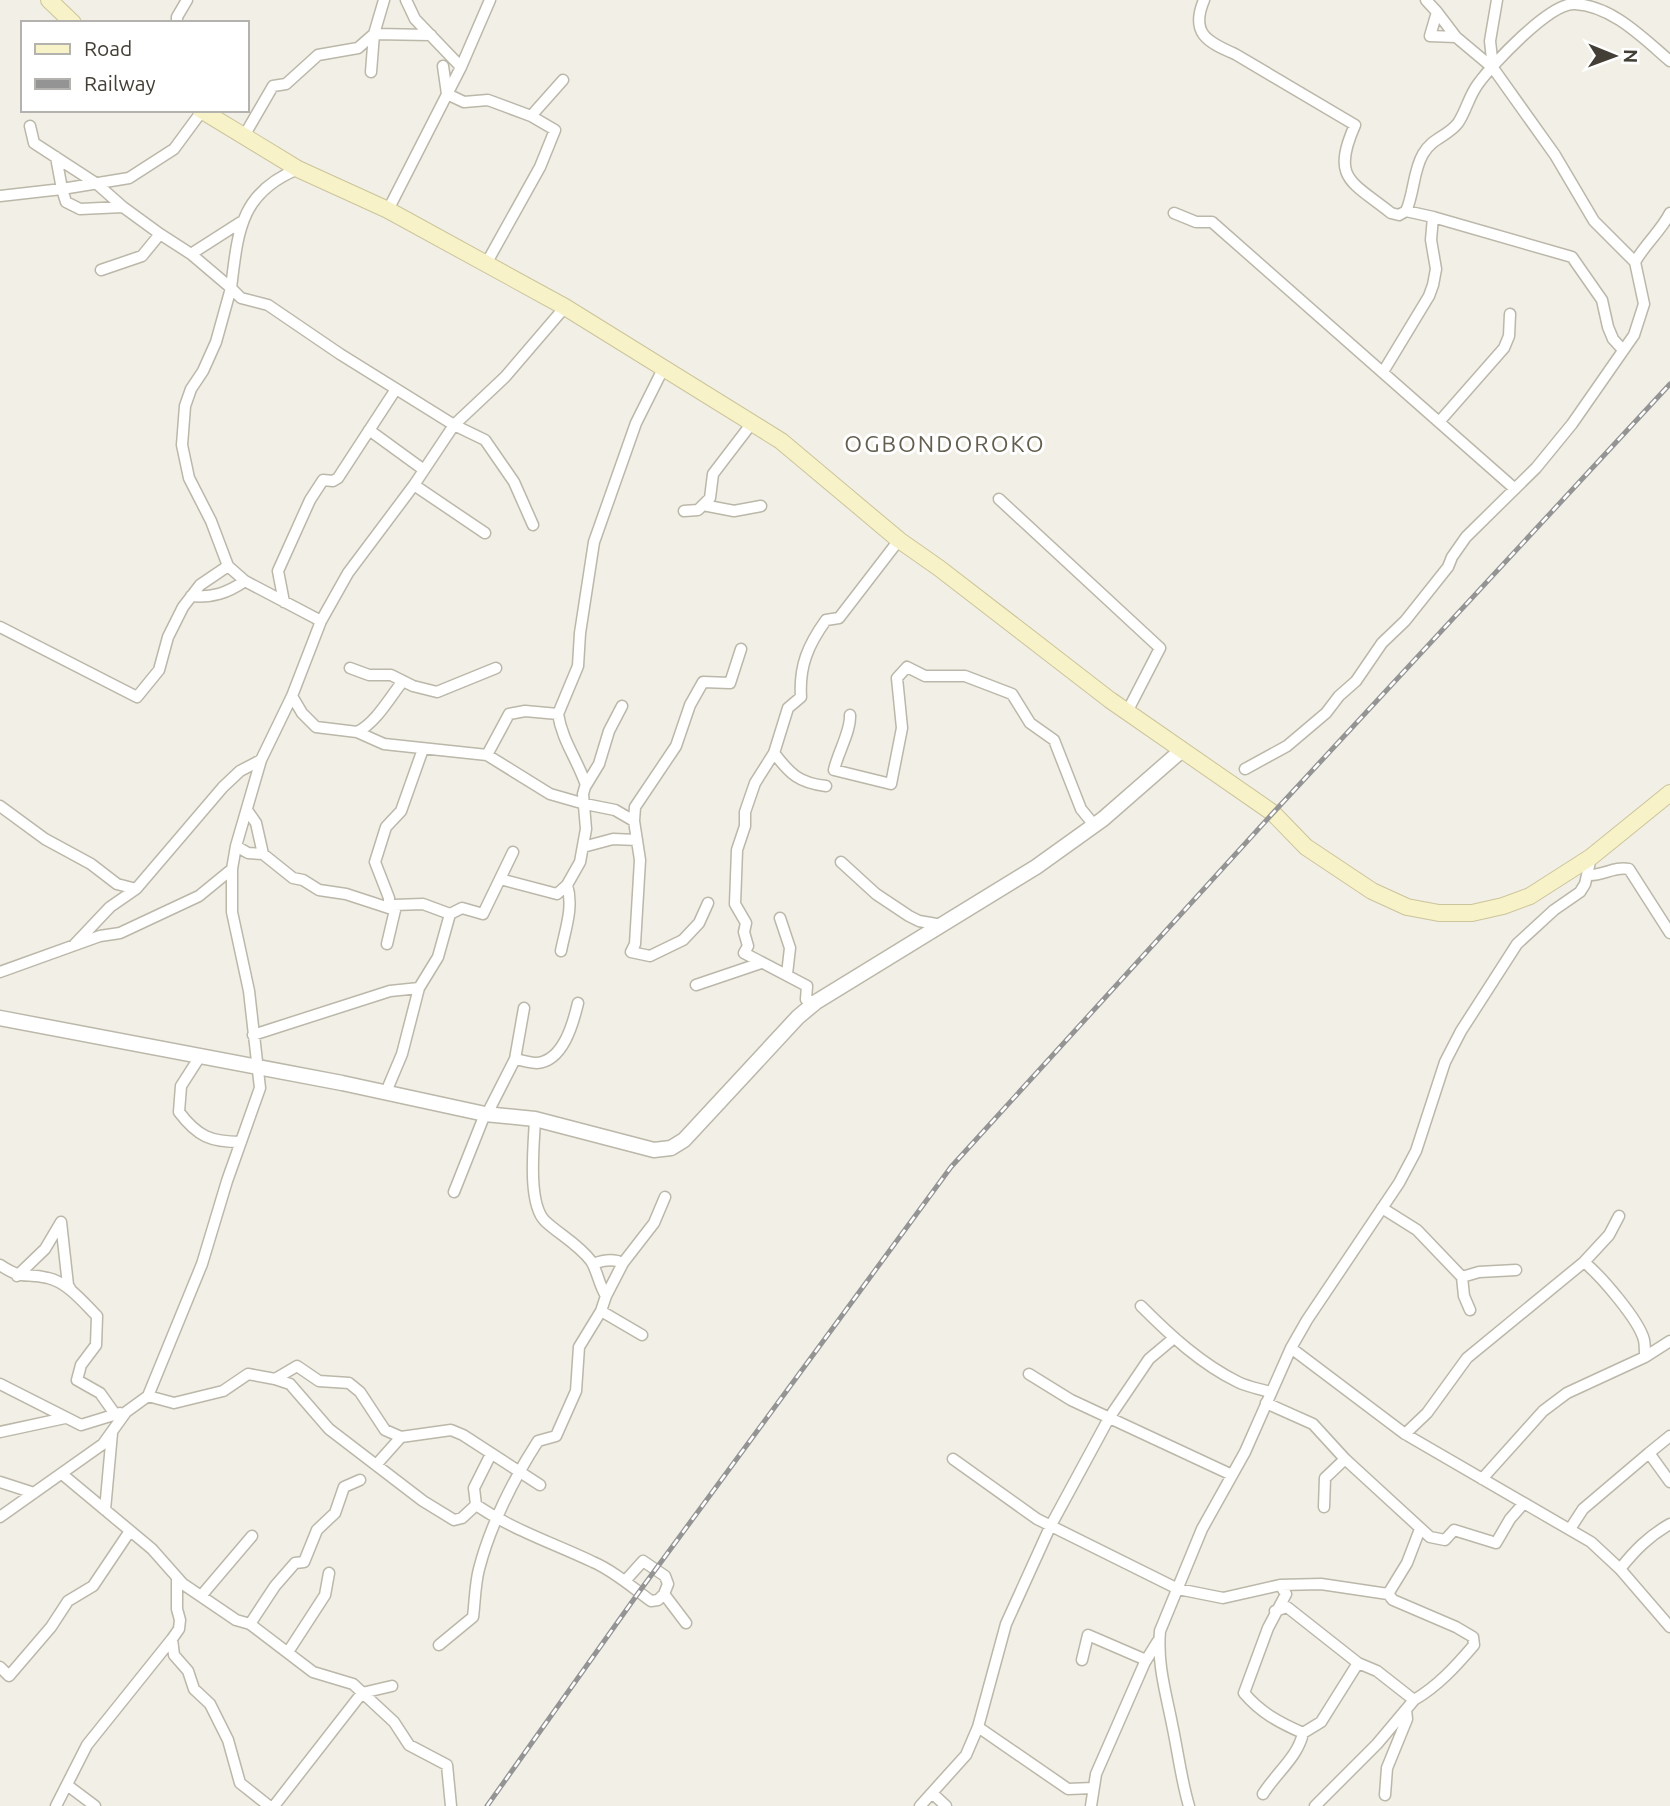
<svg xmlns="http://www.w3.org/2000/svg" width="1670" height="1806" viewBox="0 0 1670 1806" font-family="Ubuntu,sans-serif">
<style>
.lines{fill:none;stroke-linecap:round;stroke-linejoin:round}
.minor-casing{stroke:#bbb7a9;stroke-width:13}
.tertiary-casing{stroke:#bbb7a9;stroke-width:17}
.secondary-casing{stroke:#ccc49a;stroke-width:18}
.minor{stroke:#fff;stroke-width:10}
.tertiary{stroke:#fff;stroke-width:14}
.secondary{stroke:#f8f2c8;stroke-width:16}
.rail-casing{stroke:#949494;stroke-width:5}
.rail{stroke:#fff;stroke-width:2.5;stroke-dasharray:8;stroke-linecap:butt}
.labels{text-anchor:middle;stroke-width:6;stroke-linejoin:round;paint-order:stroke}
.quarter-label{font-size:23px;letter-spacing:2px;fill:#645e4e;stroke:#fff}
</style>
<rect width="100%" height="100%" fill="#f1efe6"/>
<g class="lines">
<g class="minor-casing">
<path id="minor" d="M 406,0 L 415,19 L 461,67
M 1204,0 C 1190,33 1207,42 1235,54 L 1355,125 C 1331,179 1351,181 1391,213 L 1399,215 L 1406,211 C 1414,194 1413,171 1423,154 C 1433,137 1447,137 1458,123 C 1466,111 1469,96 1478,84 C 1492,65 1550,2 1575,4 C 1612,6 1642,37 1670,61
M 1437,12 L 1430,36 L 1456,37
M 177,23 L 177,17 L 187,0
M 443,66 L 447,94 L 464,102 L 488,100 L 531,116 L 563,80
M 1493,68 L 1490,41 L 1497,0
M 371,72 L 374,34 L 384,0
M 30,126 L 34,143 L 97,184 L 123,207
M 244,136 L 273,86 L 286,84 L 318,55 L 358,48 L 374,34 L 431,35
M 56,157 L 62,189 L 129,178 L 174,149 L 202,111
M 298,169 C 239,193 238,233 231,288 L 241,298 L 268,305 L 340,354 L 454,425 L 485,440 L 514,482 L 533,525
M 0,196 L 62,189 L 66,202 L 80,209 L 123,207 L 160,234
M 388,210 L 461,67 L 490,0
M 1174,213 L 1196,222 L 1212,222 L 1515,489
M 1433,217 L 1572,257 L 1602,300 L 1608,327 L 1613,339 L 1623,350
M 191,254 L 231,288 L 216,342 L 203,371 L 191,389 L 185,406 L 182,445 L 189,478 L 211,521 L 228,566 L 245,581 L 321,621
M 1635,262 C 1645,244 1661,231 1670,213
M 486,264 L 540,167 L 555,130 L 531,116
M 101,270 L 142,256 L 160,234 L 191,254 L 241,222
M 1383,372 L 1429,296 L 1433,285 L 1436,269 L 1431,240 L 1433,217 L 1406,211
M 1439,422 L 1504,348 L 1509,336 L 1510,314
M 369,430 L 424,470
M 414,485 L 485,533
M 999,499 L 1160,648 L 1127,712
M 703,505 L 734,511 L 761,506
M 684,511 L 698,510 L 710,498 L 713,474 L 752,423
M 191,596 C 213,598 227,593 245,581
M 284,602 L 278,571 L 310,500 L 323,480 L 333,481 L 338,478 L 396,389
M 0,627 L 137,697 L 159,670 L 168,637 L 183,607 L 200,585 L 228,566
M 350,668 L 369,675 L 391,675 L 413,686 L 437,692 L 496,668
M 292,696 L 302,713 L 316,727 L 357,732 L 384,744 L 487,755 L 550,794 L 585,804 L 615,810 L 634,821 L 635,807 L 676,746 L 690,705 L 703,682 L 730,683 L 741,649
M 558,714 C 562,740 577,759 586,785
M 850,715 C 851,731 838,752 834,770 L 891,784 L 902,728 L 897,678 L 907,667 L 925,676 L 965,676 L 1012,694 L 1030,723 L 1054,740 L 1081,809 L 1094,825
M 357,732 C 376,723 390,697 403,681
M 774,753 C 790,774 799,783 826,786
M 487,755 L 509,714 L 525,711 L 558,714 L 578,666 L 580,633 L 594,542 L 636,423 L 664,367
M 1245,769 L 1287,746 L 1326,713 L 1339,696 L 1356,681 L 1382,643 L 1405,621 L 1448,567 L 1452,557 L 1466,537 L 1536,468 L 1572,424 L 1634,335 L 1644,304 L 1635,262 L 1594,221 L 1555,155 L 1493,68 L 1456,37 L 1437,12 L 1426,0
M 0,806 L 45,839 L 91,864 L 117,884 L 136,889
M 247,810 L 256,823 L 263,854
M 634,821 L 640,860 L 635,944 L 631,952 L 650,956 L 683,940 L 699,923 L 708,903
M 236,846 L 248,853 L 263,854 L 293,878 L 303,880 L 319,890 L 346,894 L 395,910 L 387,944
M 583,847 L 613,839 L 637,840
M 841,862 L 876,894 L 909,916 L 919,921 L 942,925
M 1588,875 C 1603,876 1614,866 1629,869 L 1670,933
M 500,879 L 557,894 L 567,885
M 389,907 L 389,898 L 375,862 L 386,827 L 401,811 L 423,749
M 450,914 L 462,908 L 483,914 L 513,852
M 780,918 L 790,948 L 787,974
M 75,944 L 110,907 L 136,889 L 223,787 L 240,771 L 261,760
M 561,951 C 565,930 574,907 567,885 L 580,862 L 586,829 L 583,794 L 585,787 L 599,764 L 609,731 L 622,706
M 0,972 L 100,936 L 120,933 L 199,896 L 232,869
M 696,985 L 761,963
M 816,1002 L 806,999 L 807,986 L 744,953 L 748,946 L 744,932 L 746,923 L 735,904 L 737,850 L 745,826 L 745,812 L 755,783 L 774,753 L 788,708 L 801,697 C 799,666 808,645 826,620 L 839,618 L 899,540
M 253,1035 L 390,991 L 419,988 L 438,957 L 450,914 L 423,904 L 394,905 L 395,910
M 199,1058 L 181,1086 L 179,1112 C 198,1137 211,1142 241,1142
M 515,1059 C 521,1060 530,1063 537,1063 C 563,1061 573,1024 578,1003
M 386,1092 L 402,1054 L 419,988
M 487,1114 L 515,1059 L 524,1008
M 535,1119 C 534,1144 527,1203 545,1221 C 560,1235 578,1244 591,1261 C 597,1270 599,1285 606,1296 L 601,1311 L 642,1335
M 454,1192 L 485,1114
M 1382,1208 L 1417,1230 L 1462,1277 L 1464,1296 L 1470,1310
M 61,1222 L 68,1285 L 71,1290
M 1584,1262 C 1601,1276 1639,1320 1644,1340 C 1645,1345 1645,1352 1645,1357
M 593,1264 C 603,1260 613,1258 623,1263 L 654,1223 L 665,1197
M 0,1265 C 24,1281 24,1272 48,1278 C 67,1282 84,1303 97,1316 L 96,1345 L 81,1365 L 77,1380 L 100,1393 L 115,1414
M 17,1276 L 45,1249 L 61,1222
M 1462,1277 L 1479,1272 L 1516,1270
M 606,1296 L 623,1263
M 1141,1306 C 1170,1335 1201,1364 1238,1382 C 1248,1387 1260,1389 1270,1392
M 1291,1348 L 1405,1434 L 1591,1542 L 1620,1569 L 1670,1627
M 1029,1374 L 1071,1400 L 1232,1475
M 275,1379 L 290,1384 L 329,1429 L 423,1501 L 454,1520 L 462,1518 L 476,1505 C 513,1530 553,1543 593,1562 C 614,1571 633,1588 651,1601 L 658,1600 L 664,1594 L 686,1623
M 0,1384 L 81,1425 L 120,1413
M 148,1396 L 174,1403 L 223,1391 L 248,1374 L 275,1379 L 297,1366 L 319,1381 L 349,1383 L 360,1392 L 385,1430 L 401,1437
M 1266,1403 L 1313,1424 L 1345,1459 L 1325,1478 L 1324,1507
M 0,1432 L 65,1418
M 1405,1434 L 1427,1413 L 1467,1358 L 1584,1262 L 1609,1235 L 1619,1216
M 1670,1436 L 1649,1453 L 1670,1482
M 953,1459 L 1037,1519 L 1178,1589 L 1223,1598 L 1280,1585 L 1321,1584 L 1388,1594 L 1407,1563 L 1420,1529
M 1345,1459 L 1430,1537 L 1445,1540 L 1454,1530 L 1496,1543 L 1510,1519 L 1524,1503
M 376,1465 L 401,1437 L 451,1430 L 463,1435 L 540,1485
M 62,1474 L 152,1549 L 183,1584 L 236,1620 L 250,1624 L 313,1672 L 353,1684 L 394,1722 L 409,1745 L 447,1765 L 451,1806
M 1482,1479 L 1543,1411 L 1567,1393 L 1645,1357 L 1670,1341
M 0,1482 L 34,1493
M 476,1505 L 474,1488 L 491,1454
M 105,1510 L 112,1433
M 0,1517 L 103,1444 L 126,1412 L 148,1396 L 202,1264 L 227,1181 L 260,1088 L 249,991 L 232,912 L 232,869 L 236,846 L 261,760 L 292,696 L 321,621 L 348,573 L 414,485 L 454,425 L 505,377 L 565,307
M 1570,1529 L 1583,1509 L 1649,1453
M 1620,1569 C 1635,1550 1649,1536 1670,1524
M 625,1581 L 643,1561 L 665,1576 L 668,1584 L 664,1594
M 201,1596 L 252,1536
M 1275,1611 L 1287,1607 L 1358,1663 L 1321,1722 L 1303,1733
M 250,1624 L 275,1586 L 295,1563 L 304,1562 L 317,1530 L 335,1513 L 344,1487 L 360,1480
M 172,1639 L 179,1629 L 180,1620 L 177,1609 L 177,1578
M 439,1645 L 473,1617 C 475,1601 475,1584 479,1569 C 490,1526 514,1478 538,1441 L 556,1436 L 576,1391 L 579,1347 L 601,1311
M 288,1652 L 325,1595 L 329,1573
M 1082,1660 L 1088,1635 L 1146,1660
M 1358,1663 L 1377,1671 L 1414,1700 C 1438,1686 1456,1666 1474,1645 L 1473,1637 L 1456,1627 L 1393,1600 L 1388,1594
M 0,1667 L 9,1676 L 51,1627 L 68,1601 L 93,1586 L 130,1531
M 978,1727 L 1068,1789 L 1093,1788
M 67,1785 L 95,1806
M 932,1793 L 946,1806
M 1263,1794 C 1276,1773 1298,1757 1303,1733 C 1280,1723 1261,1713 1244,1693 L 1268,1628 L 1286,1594 L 1280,1585
M 1385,1795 L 1387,1768 L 1407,1719 L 1406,1710
M 56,1806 L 87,1745 L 172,1639 L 174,1655 L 188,1671 L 194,1689 L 210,1704 L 228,1740 L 240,1783 L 269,1806
M 274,1806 L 362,1693 L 392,1686
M 920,1806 L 966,1755 L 978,1727 L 1006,1624 L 1050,1527 L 1109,1418 L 1149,1359 L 1174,1338
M 1091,1806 L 1096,1774 L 1145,1662 L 1158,1641
M 1189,1806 C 1181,1779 1178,1752 1172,1724 C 1166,1693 1157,1664 1160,1631 L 1202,1529 L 1245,1452 L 1291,1348 L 1307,1320 L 1399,1183 L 1416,1151 L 1445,1062 L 1461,1031 L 1517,944 L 1554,910 L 1580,892 L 1585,884 L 1591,857
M 1315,1806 L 1377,1744 L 1414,1700"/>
</g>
<g class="tertiary-casing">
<path id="tertiary" d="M 0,1018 L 342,1083 L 485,1114 L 535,1119 L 654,1150 L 671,1148 L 684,1140 L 798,1017 L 816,1002 L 1036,867 L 1103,819 L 1182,750"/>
</g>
<g class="secondary-casing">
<path id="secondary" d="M 49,0 L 73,23
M 201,110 L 298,169 L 388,210 L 565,307 L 781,441 L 899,540 L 939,568 L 1110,700 L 1273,813 L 1306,847 L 1372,891 L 1407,907 L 1439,913 L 1472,913 L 1503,906 L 1530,896 L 1591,857 L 1670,793"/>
</g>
<use href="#minor" class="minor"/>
<use href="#tertiary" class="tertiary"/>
<use href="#secondary" class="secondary"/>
<g class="rail-casing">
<path id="rail" d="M 487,1806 L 639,1592 L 951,1167 L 1273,813 L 1670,384"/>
</g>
<use href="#rail" class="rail"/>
</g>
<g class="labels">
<g class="quarter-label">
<text x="945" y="452">OGBONDOROKO</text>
</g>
</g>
<rect x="21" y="21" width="228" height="91" fill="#ffffff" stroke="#b4b2af" stroke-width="2"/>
<rect x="35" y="44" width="35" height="10" fill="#f8f2c8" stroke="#b4b2af" stroke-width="2"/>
<text x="84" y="56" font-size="21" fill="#433f36">Road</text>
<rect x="35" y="79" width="35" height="10" fill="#949494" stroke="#b4b2af" stroke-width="2"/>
<text x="84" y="91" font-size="21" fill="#433f36">Railway</text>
<g transform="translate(1614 56) rotate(91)" stroke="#ffffff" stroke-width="5" paint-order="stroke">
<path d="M0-5L12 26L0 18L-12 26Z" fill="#433f36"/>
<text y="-10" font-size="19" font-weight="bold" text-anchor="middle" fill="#433f36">N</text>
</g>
</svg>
